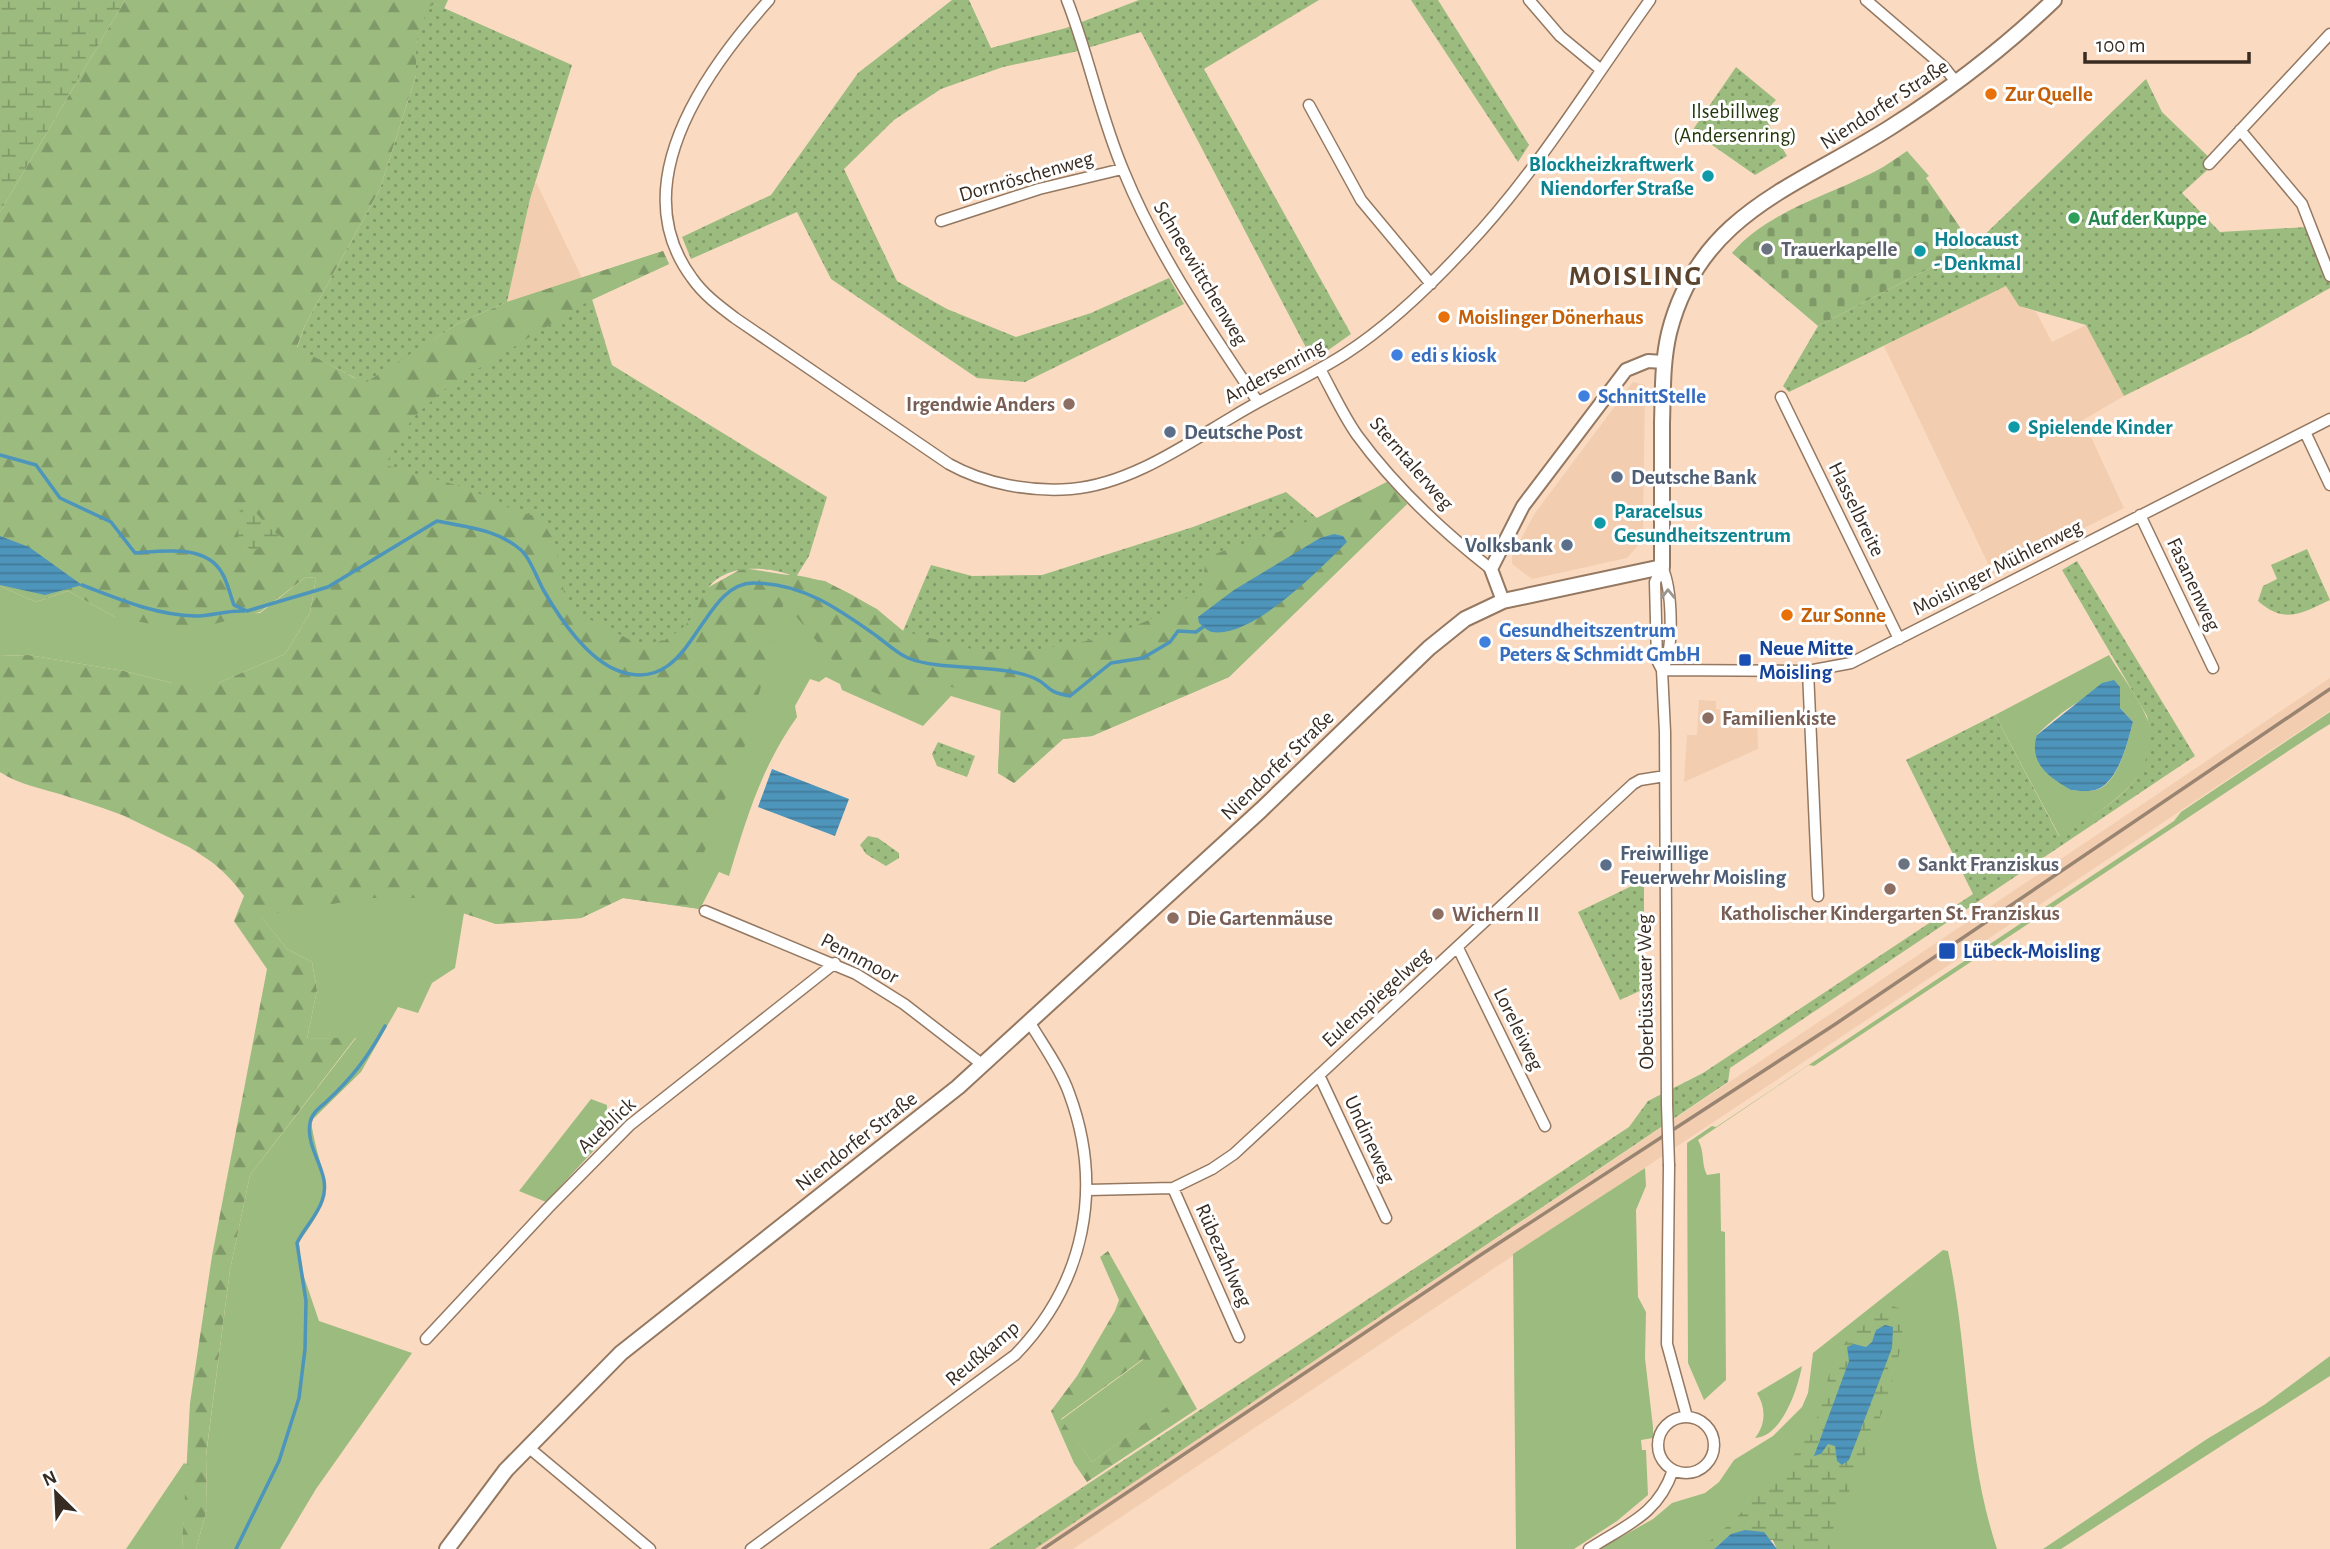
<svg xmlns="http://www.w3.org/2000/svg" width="2330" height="1549" viewBox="0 0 2330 1549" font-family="'Alegreya Sans',sans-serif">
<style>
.built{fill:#f2cdaf}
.grass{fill:#9cbc7f;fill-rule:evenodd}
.forest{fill:url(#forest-firs);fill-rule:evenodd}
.wetland{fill:url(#wetland-marsh);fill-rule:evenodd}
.cemetery{fill:url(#cemetery-stones)}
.park{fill:url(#park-dots)}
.water{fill:url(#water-rules)}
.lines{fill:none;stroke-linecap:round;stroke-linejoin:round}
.stream{stroke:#4e95bc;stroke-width:3.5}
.minor-casing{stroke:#947861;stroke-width:13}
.tertiary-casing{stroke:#947861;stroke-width:16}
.secondary-casing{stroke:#947861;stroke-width:18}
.minor{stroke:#fff;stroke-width:10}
.tertiary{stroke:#fff;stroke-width:12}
.secondary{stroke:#fff;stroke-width:14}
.rail{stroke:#998472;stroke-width:3.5}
.minor-bridge-casing{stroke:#947861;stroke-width:13;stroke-linecap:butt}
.minor-bridge{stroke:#fff;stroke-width:10}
.oneway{stroke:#9c9690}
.food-dot{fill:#e8710a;stroke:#fff;stroke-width:2.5}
.culture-dot{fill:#0f9aa8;stroke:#fff;stroke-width:2.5}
.leisure-dot{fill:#2e9e5b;stroke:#fff;stroke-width:2.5}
.worship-dot{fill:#6b7280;stroke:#fff;stroke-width:2.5}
.shop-dot{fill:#3f7fe0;stroke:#fff;stroke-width:2.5}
.education-dot{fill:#8d6e63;stroke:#fff;stroke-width:2.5}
.service-dot{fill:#5c6f8a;stroke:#fff;stroke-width:2.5}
.transit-dot{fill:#1a4fb4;stroke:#fff;stroke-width:2.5}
.labels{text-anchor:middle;stroke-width:6;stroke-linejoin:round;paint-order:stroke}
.food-label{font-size:21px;font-weight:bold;fill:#c56008;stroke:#fff;text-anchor:start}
.street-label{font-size:21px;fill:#382c22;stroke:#fff}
.park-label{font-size:21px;fill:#24380b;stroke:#fff}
.culture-label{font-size:21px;font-weight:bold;fill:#0d838f;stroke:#fff;text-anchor:start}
.leisure-label{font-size:21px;font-weight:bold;fill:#27864d;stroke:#fff;text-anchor:start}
.worship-label{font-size:21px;font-weight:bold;fill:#5b616d;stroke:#fff;text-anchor:start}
.shop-label{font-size:21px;font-weight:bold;fill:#366cbe;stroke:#fff;text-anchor:start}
.education-label{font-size:21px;font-weight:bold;fill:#785e54;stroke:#fff;text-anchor:start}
.service-label{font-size:21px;font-weight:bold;fill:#4e5e75;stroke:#fff;text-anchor:start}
.transit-label{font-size:21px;font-weight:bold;fill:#164399;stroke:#fff;text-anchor:start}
.district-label{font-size:28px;font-weight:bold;letter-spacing:2px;fill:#5c432d;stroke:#fff}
</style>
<defs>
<pattern id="forest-firs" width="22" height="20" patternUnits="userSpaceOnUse" patternTransform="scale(1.75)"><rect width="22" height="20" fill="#9cbc7f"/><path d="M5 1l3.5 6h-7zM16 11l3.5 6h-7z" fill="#809968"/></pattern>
<pattern id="wetland-marsh" width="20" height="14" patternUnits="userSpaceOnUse" patternTransform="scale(1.75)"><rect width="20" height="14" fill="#9cbc7f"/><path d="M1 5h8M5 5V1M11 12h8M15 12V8" fill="none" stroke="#809968"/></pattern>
<pattern id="cemetery-stones" width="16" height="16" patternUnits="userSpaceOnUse" patternTransform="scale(1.75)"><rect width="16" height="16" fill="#9cbc7f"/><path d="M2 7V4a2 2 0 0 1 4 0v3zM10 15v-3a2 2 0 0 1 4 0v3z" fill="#809968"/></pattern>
<pattern id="park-dots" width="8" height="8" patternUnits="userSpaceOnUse" patternTransform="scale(1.75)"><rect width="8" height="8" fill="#9cbc7f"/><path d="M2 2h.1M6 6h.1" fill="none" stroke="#809968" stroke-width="1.8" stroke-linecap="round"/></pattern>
<pattern id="water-rules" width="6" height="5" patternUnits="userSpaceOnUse" patternTransform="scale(1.75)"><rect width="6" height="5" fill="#4e95bc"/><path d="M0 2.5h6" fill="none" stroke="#427a98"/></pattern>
</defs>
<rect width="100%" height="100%" fill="#fadbc2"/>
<path class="built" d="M 536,182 L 582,278 L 507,302 L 530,199 Z
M 2006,286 L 2019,306 L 2036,312 L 2052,342 L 2086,325 L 2124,396 L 2083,420 L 2124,508 L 1993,574 L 1884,346 Z
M 1633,382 L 1645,385 L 1643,540 L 1627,558 L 1532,579 L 1512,564 L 1512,555 L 1535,513 Z
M 2330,678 L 2330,711 L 1073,1549 L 1035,1549 Z
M 1699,700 L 1716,701 L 1716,709 L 1757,712 L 1758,749 L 1684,782 L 1687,735 L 1697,735 Z"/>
<path class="grass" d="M 663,251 L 669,264 L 587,302 L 690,620 L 707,588 C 729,585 774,573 794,575 C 835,580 871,604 903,631 L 1317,518 L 1387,482 L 1407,504 L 1229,677 L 1092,736 L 1063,739 L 1014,783 L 998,773 L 1001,711 L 951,696 L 923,726 L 842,690 L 840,684 L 826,677 L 819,682 L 810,679 L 795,706 L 797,717 C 761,768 747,817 729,876 L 719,872 L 700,909 L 623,898 L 581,918 L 496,924 L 464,913 L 455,968 L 432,983 L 418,1013 L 398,1007 L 361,1072 L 311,1121 C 320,1184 343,1183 299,1242 L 301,1268 L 319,1321 L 412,1353 L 316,1489 L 280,1549 L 196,1549 L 207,1509 L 206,1456 L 230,1270 L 250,1175 L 356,1038 L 307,1039 L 317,990 L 312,962 L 287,949 L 224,870 L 189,847 L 118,813 L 0,772 L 290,705 L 342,545 L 0,298 L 249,432 L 507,302 Z
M 306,577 L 316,578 L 310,613 L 285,654 L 218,683 L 172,683 L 124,671 L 28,655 L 0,656 L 0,586 L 36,602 L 68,591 L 115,617 L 260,613 Z
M 2109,655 C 2121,675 2137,695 2146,716 C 2172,774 2099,811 2060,837 L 1995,715 ZM 2120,687 L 2120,708 L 2133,722 C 2128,741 2119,780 2099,789 C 2091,792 2079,791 2071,790 L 2037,735 C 2061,711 2086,693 2120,687 Z
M 2330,712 L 2330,724 L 2317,732 L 1814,1066 L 1809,1065 L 1698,1140 C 1705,1152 1701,1164 1707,1175 L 1720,1173 L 1721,1231 L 1725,1232 L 1726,1380 L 1704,1400 L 1688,1363 L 1687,1143 L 1712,1126 L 1716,1127 L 2174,821 L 2181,812 Z
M 591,1099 L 607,1105 L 608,1135 L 546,1202 L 519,1191 Z
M 1645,1168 L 1646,1186 L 1636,1210 L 1638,1297 L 1646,1312 L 1645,1358 L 1653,1427 L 1653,1438 L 1641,1440 L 1642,1450 L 1646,1450 L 1648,1495 L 1617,1521 L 1574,1549 L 1516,1549 L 1513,1254 Z
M 1943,1250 L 1948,1251 C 1969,1350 1965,1452 1997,1549 L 1777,1549 L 1773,1540 L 1720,1543 L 1714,1549 L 1600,1549 L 1653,1519 L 1672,1503 L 1705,1493 L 1719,1482 L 1734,1460 L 1773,1436 L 1802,1407 L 1808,1393 L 1813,1353 Z
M 2330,1356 L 2330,1376 L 2061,1549 L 2043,1549 L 2207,1439 L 2264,1405 Z
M 1144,1359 L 1175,1402 L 1092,1462 L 1061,1420 Z
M 1802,1366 C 1798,1388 1782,1437 1755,1438 C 1766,1424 1766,1408 1757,1393 Z
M 184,1463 L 188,1465 L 182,1549 L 126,1549 Z"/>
<path class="forest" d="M 125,0 L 448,0 L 444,9 L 435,4 L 416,43 L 416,75 L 380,189 L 305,325 L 297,347 L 364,383 L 459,323 L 507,302 L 663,251 L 669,264 L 587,302 L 442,391 L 386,465 L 467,488 L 518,512 L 540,517 L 555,542 L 561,568 L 664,641 L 690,620 L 707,588 L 743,568 L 825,581 L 877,609 L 903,631 L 1029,651 L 1108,637 L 1153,618 L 1206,557 L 1317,518 L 1387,482 L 1407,504 L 1229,677 L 1092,736 L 1063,739 L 1014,783 L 998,773 L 1001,701 L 948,686 L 919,711 L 866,689 L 834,662 L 784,602 L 742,756 L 687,896 L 701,904 L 700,909 L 623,898 L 581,918 L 496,924 L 417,898 L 368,898 L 261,916 L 287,949 L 312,962 L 317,990 L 307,1039 L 356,1037 L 250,1175 L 230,1270 L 206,1455 L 207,1509 L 196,1549 L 182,1549 L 190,1403 L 212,1256 L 267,969 L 234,921 L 244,896 C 206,840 128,816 66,796 C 45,789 19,785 0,772 L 0,656 L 28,655 L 124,671 L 172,683 L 218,683 L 285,654 L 310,613 L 316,578 L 306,577 L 260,612 L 188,631 L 115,617 L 68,591 L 36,602 L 0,586 L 0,212 Z
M 1108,1251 L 1197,1409 L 1087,1482 L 1074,1463 L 1051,1411 L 1077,1376 L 1115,1311 L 1119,1300 L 1100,1257 ZM 1143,1359 L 1174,1402 L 1092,1462 L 1061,1419 Z"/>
<path class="wetland" d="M 0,0 L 125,0 L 0,212 Z
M 246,504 C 263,516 264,528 286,539 L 283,546 L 266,546 L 253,551 L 240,542 C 235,530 243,521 239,508 Z
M 1893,1306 L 1902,1309 C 1910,1368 1856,1473 1833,1529 L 1842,1549 L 1777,1549 L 1773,1540 L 1720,1543 L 1714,1549 L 1699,1549 C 1729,1529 1796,1459 1813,1427 C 1824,1406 1825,1382 1834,1360 C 1846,1335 1870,1320 1893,1306 ZM 1872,1342 L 1837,1461 L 1835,1446 L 1828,1444 L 1814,1456 L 1849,1361 L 1847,1355 L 1854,1344 L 1866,1347 Z"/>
<path class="cemetery" d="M 1907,151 L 1929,176 L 1926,178 L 1973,246 L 1818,326 L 1732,253 C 1766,213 1825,196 1870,174 C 1883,168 1895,159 1907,151 Z"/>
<path class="park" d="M 952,0 L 969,0 L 991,48 L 1066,28 L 1139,0 L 1319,0 L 1204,69 L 1351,334 L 1313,361 L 1141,32 L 1074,52 L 1003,67 L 941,89 L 894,120 L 844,169 L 897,281 L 947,309 L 1016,337 L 1091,313 L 1169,278 L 1184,304 L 1025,382 L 977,378 L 831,279 L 797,212 L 691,259 L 682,237 L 771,195 L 858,73 Z
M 1411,0 L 1438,0 L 1529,145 L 1518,162 Z
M 435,4 L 572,65 L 530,199 L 507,302 L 459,323 L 365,383 L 297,348 L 305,325 L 380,189 L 416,75 L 416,43 L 428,7 Z
M 1736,67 L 1776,100 L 1763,114 L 1787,156 L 1755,175 L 1692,131 Z
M 2146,79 L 2162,112 L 2215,163 L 2182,193 L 2220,232 L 2307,227 L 2330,263 L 2330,288 L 2251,333 L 2124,396 L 2086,325 L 2019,306 L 2006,286 L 1789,392 L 1783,386 L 1818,326 L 1973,246 Z
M 592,299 L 612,365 L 827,497 L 809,556 L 796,577 C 769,566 724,562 706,591 C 700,600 697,612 690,620 C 679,634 660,642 644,647 L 585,617 L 565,598 L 555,542 L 540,517 L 518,512 L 467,488 L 385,465 L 412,419 L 442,391 Z
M 1286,492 L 1317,518 L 1206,557 L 1202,589 L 1153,618 L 1109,637 L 1029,651 L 983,652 L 903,631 L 931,565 L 972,576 L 1042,575 L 1193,527 Z
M 2307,549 L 2330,600 C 2302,613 2285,625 2258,601 L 2263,586 L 2277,579 L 2271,565 Z
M 2077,561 L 2195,756 L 1730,1068 L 1728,1082 L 1035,1549 L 989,1549 L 1629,1127 L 1648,1101 L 1703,1073 L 1973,894 L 1906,760 L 1995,715 L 2059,836 C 2108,805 2161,783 2147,716 L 2062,570 Z
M 938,742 L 975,756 L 967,777 L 937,766 L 932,754 Z
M 868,836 L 878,838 L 899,853 L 899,858 L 886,866 L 866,854 L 860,845 Z
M 1644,880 L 1644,989 L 1620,1000 L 1578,912 Z"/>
<path class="water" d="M 1334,534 L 1343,536 L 1347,542 C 1321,568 1252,639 1212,632 C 1207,631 1203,626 1199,623 L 1198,617 L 1234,590 L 1320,538 Z
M 0,536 L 29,547 L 82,585 L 45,595 L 0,585 Z
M 2114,680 L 2120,687 L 2120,708 L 2133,722 C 2128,741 2119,780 2098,789 C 2091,792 2079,791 2071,790 C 2049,777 2028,763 2037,735 L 2102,683 Z
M 772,769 L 849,799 L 835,836 L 758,807 Z
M 1885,1325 L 1893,1327 L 1892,1348 L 1849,1460 L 1842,1465 L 1837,1461 L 1835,1446 L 1828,1444 L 1821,1454 L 1814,1456 L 1849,1361 L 1847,1347 L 1854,1344 L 1866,1347 L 1872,1342 L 1876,1330 Z
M 1745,1530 L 1764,1532 L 1777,1549 L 1714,1549 L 1731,1534 Z"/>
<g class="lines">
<path class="stream" d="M 0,455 L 36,465 L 60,498 L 111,522 L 135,553 C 163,551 206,544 222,573 C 228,583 230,595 234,605 L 247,611 L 328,587 L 437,521 C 466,527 497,529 521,550 C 531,559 537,579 544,591 C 560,619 588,660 619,671 C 693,698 699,582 754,583 C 803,583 840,610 878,637 C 887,644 898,654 908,658 C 943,672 999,663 1034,678 C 1051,685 1044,692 1070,696 L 1111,663 L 1143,658 L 1170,642 L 1178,631 L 1196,632 L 1203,627
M 82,585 C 119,599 155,615 195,616 C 212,616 227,610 244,611
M 236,1549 L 279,1461 L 299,1398 L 305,1349 L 306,1301 L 297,1243 C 304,1228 317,1216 322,1201 C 333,1173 305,1151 310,1123 C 311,1114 319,1108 326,1102 C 352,1078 368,1057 385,1026"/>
<g class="minor-casing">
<path id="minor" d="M 769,0 C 705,71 623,185 692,278 C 703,294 719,306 735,318 L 949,464 C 985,484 1030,492 1071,489 C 1130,484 1185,445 1234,416 C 1270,394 1309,377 1345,354 C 1390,325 1431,285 1467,246 C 1537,172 1591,82 1650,0
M 1067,0 C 1089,56 1100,116 1124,172 C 1158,255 1208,327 1258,402
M 1529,0 L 1560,36 L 1600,69
M 1866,0 L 1944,67 L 1956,82
M 1309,105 L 1361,200 L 1431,284
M 2240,130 L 2302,204 L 2330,276
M 2209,164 L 2330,34
M 941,221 L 1039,189 L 1122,169
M 1320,369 C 1332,391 1343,415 1357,435 C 1395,487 1441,530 1491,569
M 1781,397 L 1899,639
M 2305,432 L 2330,485
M 2140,515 L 2213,668
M 1662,567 L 1655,582 L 1657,660 L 1662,670 L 1665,732 L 1667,1104
M 1662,567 C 1672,588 1675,650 1662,670
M 1662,670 L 1808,671 L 1851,663 L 2330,419
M 1808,671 L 1818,896
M 705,911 L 856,974 L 904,1004 L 983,1065
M 1458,948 L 1545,1126
M 1319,1075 L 1386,1218
M 1669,1166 L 1667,1344 L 1687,1417
M 1173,1188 L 1239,1337
M 1088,1190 L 1173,1188 L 1212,1169 L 1234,1154 L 1633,784 L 1640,780 L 1665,776
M 426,1339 L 548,1208 L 630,1125 L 835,963
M1658 1445a28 28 0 1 1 56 0a28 28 0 1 1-56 0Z
M 528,1447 L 650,1549
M 751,1549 L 1015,1355 C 1085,1283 1104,1187 1069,1093 C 1060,1068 1043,1045 1030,1023
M 1589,1549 C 1626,1525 1658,1515 1673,1470"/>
</g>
<g class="tertiary-casing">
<path id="tertiary" d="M 1503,601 L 1491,569 L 1523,506 L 1626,370 L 1648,361 L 1664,362"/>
</g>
<g class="secondary-casing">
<path id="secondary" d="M 447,1549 L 506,1470 L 621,1353 L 958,1087 L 1261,810 L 1429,648 L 1465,619 L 1503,601 L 1662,567 C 1662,519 1662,471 1662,423 C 1663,393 1662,363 1669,333 C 1699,213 1797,187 1891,127 C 1949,90 2004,48 2054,0"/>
</g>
<use href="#minor" class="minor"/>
<use href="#tertiary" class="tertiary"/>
<use href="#secondary" class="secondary"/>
<path class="rail" d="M 1043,1549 L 1479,1256 L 1834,1025 L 2330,689"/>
<g class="minor-bridge-casing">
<path id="minor-bridge" d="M 1667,1104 L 1669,1166"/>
</g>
<use href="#minor-bridge" class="minor-bridge"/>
</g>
<defs><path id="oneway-chevron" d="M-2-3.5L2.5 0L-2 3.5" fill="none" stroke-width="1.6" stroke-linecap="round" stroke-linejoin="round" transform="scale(1.75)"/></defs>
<use class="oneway" href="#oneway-chevron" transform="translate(1668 594) rotate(-91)"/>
<g class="food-dot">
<circle cx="1991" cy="94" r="7"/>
<circle cx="1444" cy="317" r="7"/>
<circle cx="1787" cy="615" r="7"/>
</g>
<g class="culture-dot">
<circle cx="1708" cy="176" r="7"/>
<circle cx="1920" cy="251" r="7"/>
<circle cx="2014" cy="427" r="7"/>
<circle cx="1600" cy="523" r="7"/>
</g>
<circle class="leisure-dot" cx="2074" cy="218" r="7"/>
<g class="worship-dot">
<circle cx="1767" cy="249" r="7"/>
<circle cx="1904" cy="864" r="7"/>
</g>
<g class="shop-dot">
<circle cx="1397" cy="355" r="7"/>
<circle cx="1584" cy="396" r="7"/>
<circle cx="1485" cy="642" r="7"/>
</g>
<g class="education-dot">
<circle cx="1069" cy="404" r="7"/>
<circle cx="1708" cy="718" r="7"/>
<circle cx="1890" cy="889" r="7"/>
<circle cx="1438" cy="914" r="7"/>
<circle cx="1173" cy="918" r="7"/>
</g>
<g class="service-dot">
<circle cx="1170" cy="432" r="7"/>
<circle cx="1617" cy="477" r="7"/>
<circle cx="1567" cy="545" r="7"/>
<circle cx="1606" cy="865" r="7"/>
</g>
<g class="transit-dot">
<rect x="1738" y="653" width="14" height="14" rx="3.5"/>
<rect x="1938" y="942" width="18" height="18" rx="3.5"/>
</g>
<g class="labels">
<g class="food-label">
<text x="2005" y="101">Zur Quelle</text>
<text x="1458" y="324">Moislinger Dönerhaus</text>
<text x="1801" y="622">Zur Sonne</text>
</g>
<g class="street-label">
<text transform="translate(1884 104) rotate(-33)" y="7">Niendorfer Straße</text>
<text transform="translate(1026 176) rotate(-16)" y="7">Dornröschenweg</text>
<text transform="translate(1201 273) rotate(59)" y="7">Schneewittchenweg</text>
<text transform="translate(1274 371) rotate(-29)" y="7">Andersenring</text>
<text transform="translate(1412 463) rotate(49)" y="7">Sterntalerweg</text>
<text transform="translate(1857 509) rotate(64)" y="7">Hasselbreite</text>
<text transform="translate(1997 567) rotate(-27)" y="7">Moislinger Mühlenweg</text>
<text transform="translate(2194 584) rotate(65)" y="7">Fasanenweg</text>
<text transform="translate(1277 765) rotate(-44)" y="7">Niendorfer Straße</text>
<text transform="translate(860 958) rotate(28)" y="7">Pennmoor</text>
<text transform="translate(1645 992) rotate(-91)" y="7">Oberbüssauer Weg</text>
<text transform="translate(1376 997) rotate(-42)" y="7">Eulenspiegelweg</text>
<text transform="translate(1519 1029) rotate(64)" y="7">Loreleiweg</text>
<text transform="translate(606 1125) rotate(-43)" y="7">Aueblick</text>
<text transform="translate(1370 1139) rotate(65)" y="7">Undineweg</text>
<text transform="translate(856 1141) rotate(-38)" y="7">Niendorfer Straße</text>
<text transform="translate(1224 1255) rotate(66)" y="7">Rübezahlweg</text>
<text transform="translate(982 1353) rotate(-40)" y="7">Reußkamp</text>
</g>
<g class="park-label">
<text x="1735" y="118">Ilsebillweg<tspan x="1735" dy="24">(Andersenring)</tspan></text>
</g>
<g class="culture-label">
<text x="1694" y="171" text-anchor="end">Blockheizkraftwerk<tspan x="1694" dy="24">Niendorfer Straße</tspan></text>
<text x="1934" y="246">Holocaust<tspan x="1934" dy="24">- Denkmal</tspan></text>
<text x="2028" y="434">Spielende Kinder</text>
<text x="1614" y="518">Paracelsus<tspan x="1614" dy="24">Gesundheitszentrum</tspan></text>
</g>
<g class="leisure-label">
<text x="2088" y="225">Auf der Kuppe</text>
</g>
<g class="worship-label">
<text x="1781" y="256">Trauerkapelle</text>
<text x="1918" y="871">Sankt Franziskus</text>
</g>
<g class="shop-label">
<text x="1411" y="362">edi s kiosk</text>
<text x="1598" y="403">SchnittStelle</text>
<text x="1499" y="637">Gesundheitszentrum<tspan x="1499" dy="24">Peters &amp; Schmidt GmbH</tspan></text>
</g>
<g class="education-label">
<text x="1055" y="411" text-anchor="end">Irgendwie Anders</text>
<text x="1722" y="725">Familienkiste</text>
<text x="1890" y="920" text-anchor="middle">Katholischer Kindergarten St. Franziskus</text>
<text x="1452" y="921">Wichern II</text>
<text x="1187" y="925">Die Gartenmäuse</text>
</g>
<g class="service-label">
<text x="1184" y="439">Deutsche Post</text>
<text x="1631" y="484">Deutsche Bank</text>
<text x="1553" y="552" text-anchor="end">Volksbank</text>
<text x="1620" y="860">Freiwillige<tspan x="1620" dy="24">Feuerwehr Moisling</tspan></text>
</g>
<g class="transit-label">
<text x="1759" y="655">Neue Mitte<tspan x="1759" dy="24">Moisling</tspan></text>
<text x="1963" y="958">Lübeck-Moisling</text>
</g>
<g class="district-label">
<text x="1636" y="285">MOISLING</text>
</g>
</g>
<g transform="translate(56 1493) rotate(336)" stroke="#ffffff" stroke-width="5" paint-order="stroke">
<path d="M0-5L12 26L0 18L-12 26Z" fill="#382c22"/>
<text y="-10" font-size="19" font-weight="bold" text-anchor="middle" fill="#382c22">N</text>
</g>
<path d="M2085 52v10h164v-10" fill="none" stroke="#382c22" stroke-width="3.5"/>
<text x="2096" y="52" font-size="21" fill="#382c22" stroke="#ffffff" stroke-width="5" paint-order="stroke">100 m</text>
</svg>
